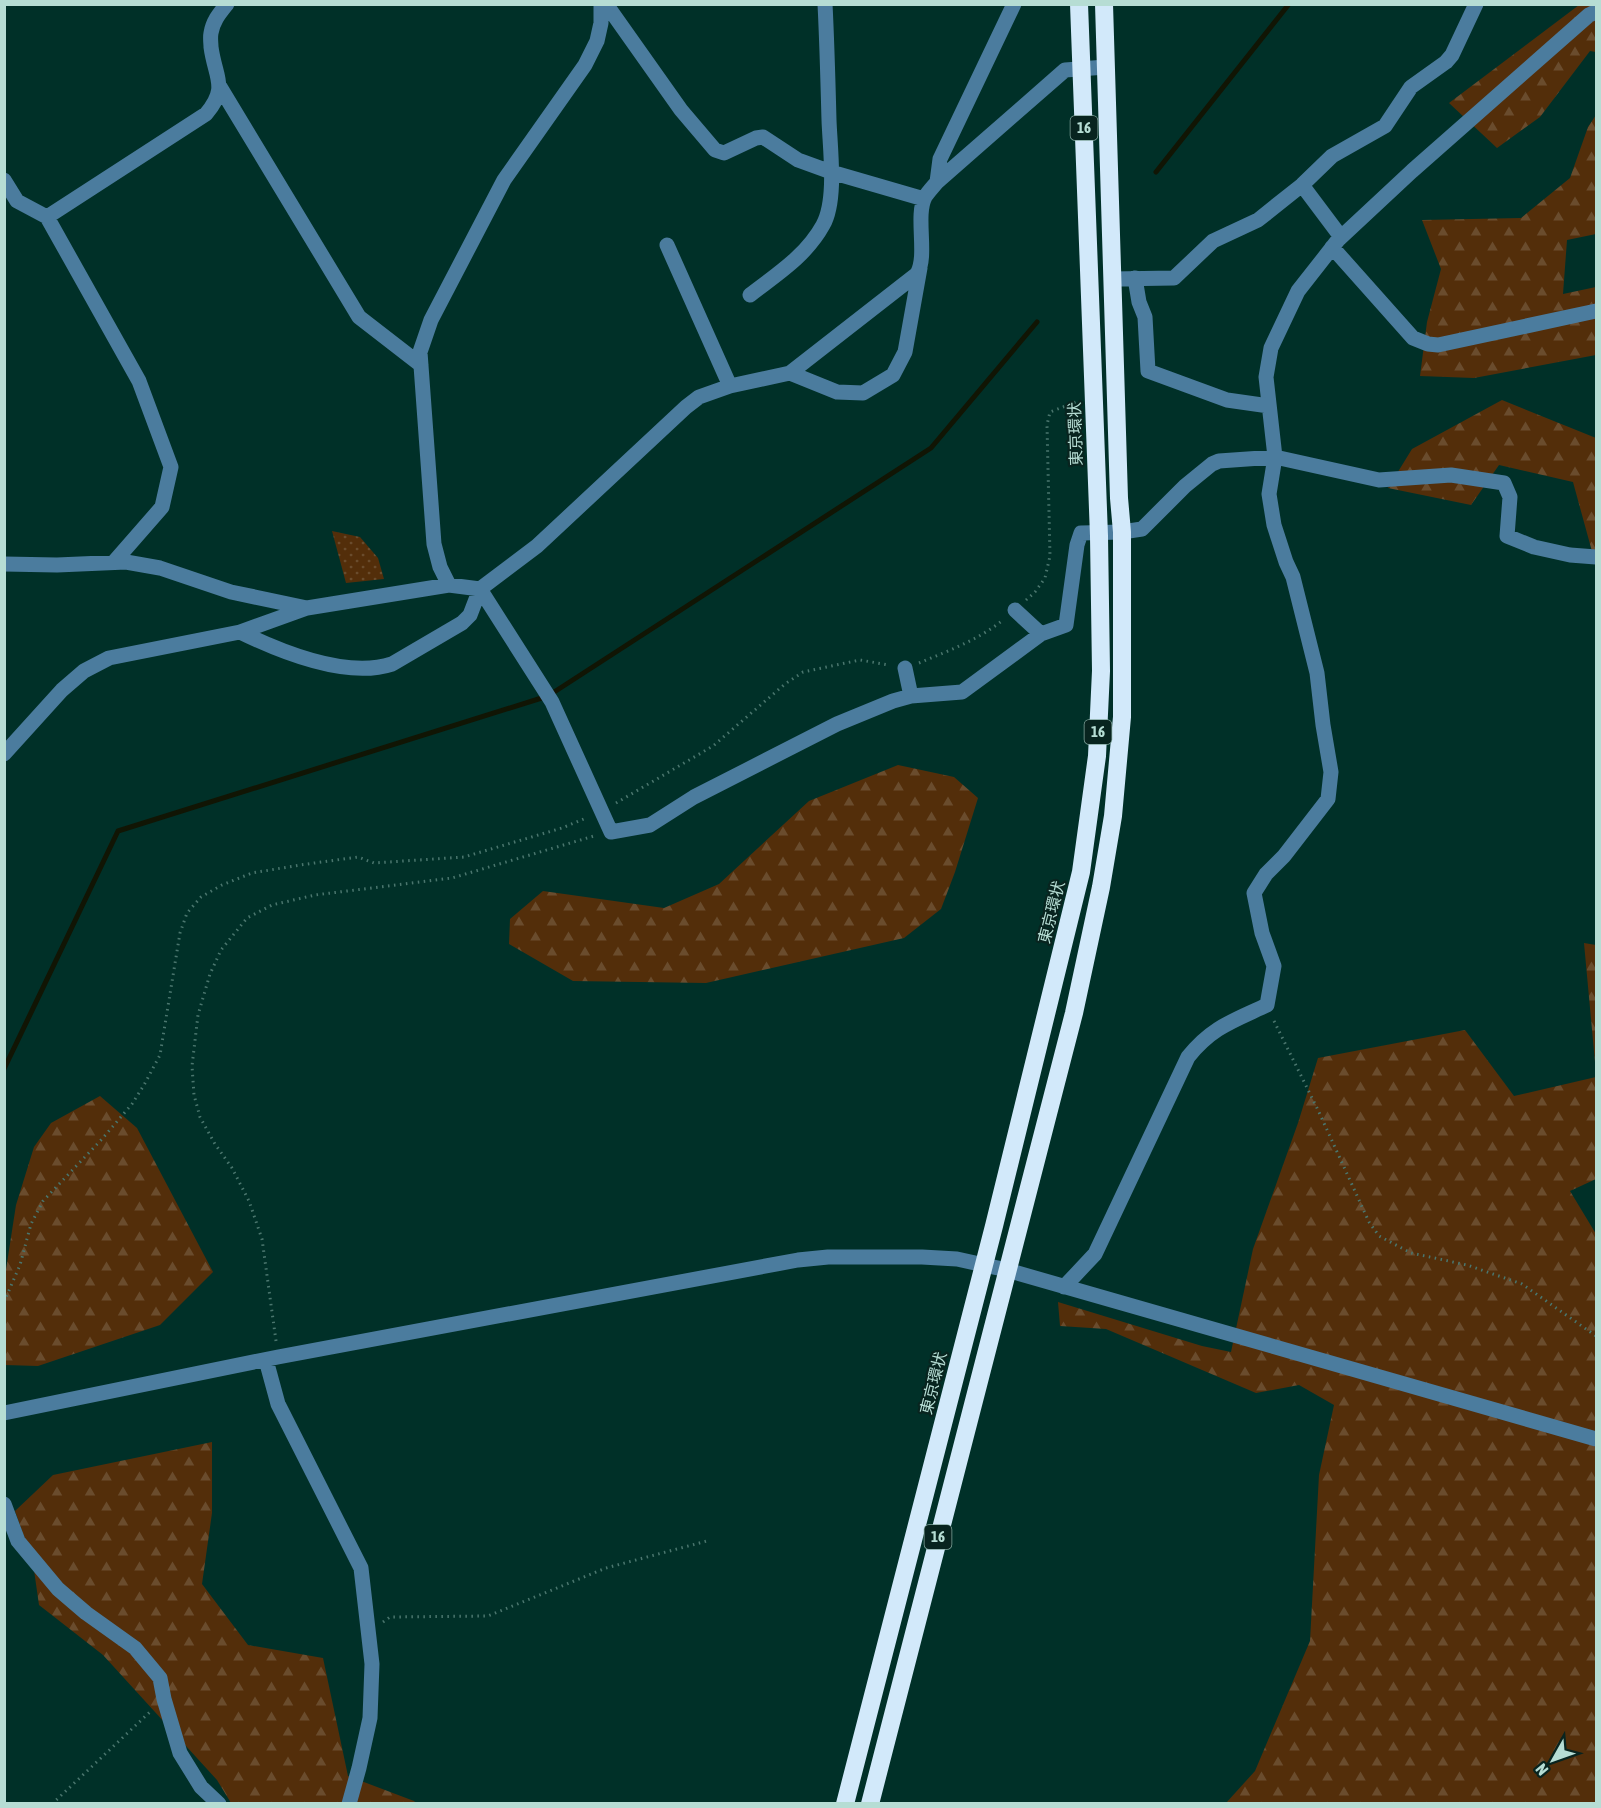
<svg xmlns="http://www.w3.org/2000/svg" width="1601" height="1808" viewBox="0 0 1601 1808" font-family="'Asap Condensed','Noto Sans JP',sans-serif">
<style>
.forest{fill:url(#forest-firs)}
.park{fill:url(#park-dots)}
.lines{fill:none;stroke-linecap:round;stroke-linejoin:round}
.stream{stroke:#111504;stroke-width:5}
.path{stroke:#4a766e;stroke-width:3;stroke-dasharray:1.5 4.5;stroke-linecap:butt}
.minor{stroke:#4b7c9e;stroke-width:15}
.highway{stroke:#d2e9fa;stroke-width:18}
.labels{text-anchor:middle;stroke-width:4.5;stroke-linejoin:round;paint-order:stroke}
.shield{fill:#08241f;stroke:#82a69e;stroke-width:1.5}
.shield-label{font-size:15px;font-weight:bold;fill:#b6ddd4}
.street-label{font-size:16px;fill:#b6ddd4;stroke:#08241f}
</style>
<defs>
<pattern id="forest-firs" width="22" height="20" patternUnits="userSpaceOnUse" patternTransform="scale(1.5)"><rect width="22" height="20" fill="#532e0a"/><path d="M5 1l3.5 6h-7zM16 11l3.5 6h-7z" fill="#6a4c2d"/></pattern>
<pattern id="park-dots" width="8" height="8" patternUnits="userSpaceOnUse" patternTransform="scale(1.5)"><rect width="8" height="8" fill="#532e0a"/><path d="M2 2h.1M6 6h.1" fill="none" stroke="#6a4c2d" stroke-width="1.8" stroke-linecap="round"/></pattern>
</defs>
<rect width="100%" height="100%" fill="#003028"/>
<path class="forest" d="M 1579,5 L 1596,5 L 1596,52 L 1590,51 L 1540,117 L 1497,148 L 1449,103 Z
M 1596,115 L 1596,234 L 1567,240 L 1563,294 L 1596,287 L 1596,355 L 1474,378 L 1420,376 L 1427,322 L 1441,269 L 1422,220 L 1521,218 L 1570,178 L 1588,127 Z
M 1502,400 L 1596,438 L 1596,566 L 1573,482 L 1499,465 L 1471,505 L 1388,488 L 1412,449 Z
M 898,765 L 954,777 L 978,798 L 955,872 L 941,909 L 904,938 L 706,983 L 573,981 L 509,944 L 510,919 L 543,891 L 664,908 L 719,884 L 809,801 Z
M 1584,943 L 1596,945 L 1596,1073 Z
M 1465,1030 L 1514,1096 L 1596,1077 L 1596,1179 L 1570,1191 L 1596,1234 L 1596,1803 L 1226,1803 L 1255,1771 L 1310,1641 L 1319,1475 L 1334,1405 L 1299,1385 L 1256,1393 L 1106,1329 L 1060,1326 L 1058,1302 L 1202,1346 L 1231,1352 L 1253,1249 L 1298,1123 L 1318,1058 Z
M 100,1096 L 137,1128 L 213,1272 L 160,1325 L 38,1366 L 5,1365 L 5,1276 L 16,1205 L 34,1147 L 51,1123 Z
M 212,1442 L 212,1513 L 202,1584 L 248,1645 L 323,1658 L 348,1776 L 414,1801 L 416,1803 L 231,1803 L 217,1780 L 103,1655 L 39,1605 L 33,1563 L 15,1511 L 53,1475 Z"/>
<path class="park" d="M 332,531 L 360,537 L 378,558 L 384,579 L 346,583 Z"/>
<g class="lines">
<path class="stream" d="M 1156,172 L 1289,4
M 4,1069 L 118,831 L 548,696 L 931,448 L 1037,322"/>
<path class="path" d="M 1026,600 L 1035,592 L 1045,578 L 1050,556 L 1047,425 L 1050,412 L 1076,402
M 919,663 C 948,651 978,640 1003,620
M 616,803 L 713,746 L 785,684 L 803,672 L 860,660 L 889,665
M 1274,1021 L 1318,1110 L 1369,1222 L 1379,1236 L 1411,1253 L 1467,1265 L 1522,1284 L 1596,1336
M 4,1302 L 20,1265 L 31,1224 L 43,1201 L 102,1139 L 132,1104 L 144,1085 L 160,1055 L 180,933 L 187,913 L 201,897 L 222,885 L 252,873 L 300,865 L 358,857 L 374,863 L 464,857 L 562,828 L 586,818
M 276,1341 L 262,1239 L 249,1201 L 232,1168 L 215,1144 L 200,1117 L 194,1095 L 192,1066 L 198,1015 L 210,974 L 221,950 L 247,918 L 272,905 L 315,895 L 452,878 L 594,836
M 383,1622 L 390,1617 L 488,1616 L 606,1568 L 707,1541
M 52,1804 L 152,1710"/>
<path class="minor" d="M 606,4 L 681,110 L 715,150 L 724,153 L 756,138 L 763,137 L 798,160 L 831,172 L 924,199
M 220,87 L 359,317 L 421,365
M 4,180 L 17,201 L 47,217 L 139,381 L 171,467 L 162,507 L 114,562
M 937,182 L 940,159 L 1014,4
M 1302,185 L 1341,237
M 47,217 L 206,114 C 229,87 215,78 211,47 C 211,43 210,38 211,33 C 213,21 219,14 227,4
M 667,245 L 730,386
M 1332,247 L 1413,338 L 1428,344 L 1438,345 L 1596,311
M 1135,278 L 1139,302 L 1145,317 L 1148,371 L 1227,400 L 1269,406
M 1112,279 L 1174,278 L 1213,241 L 1258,220 L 1302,185 L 1332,156 L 1385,126 L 1411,87 L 1446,62 L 1452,55 L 1476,4
M 750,295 C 777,274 806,256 823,225 C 837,200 830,149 829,120 C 828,82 827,43 825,4
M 790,373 L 837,392 L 863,393 L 893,375 L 905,352 L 920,268
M 4,564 L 57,565 L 126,562 L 160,568 L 231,592 L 307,608
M 449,585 L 440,567 L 434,544 L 420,352 L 431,320 L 504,180 L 585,65 L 597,41 L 601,23 L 601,4
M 480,589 L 552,702 L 611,832 L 650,825 L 694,797 L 837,724 L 893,701 L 911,696 L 962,692 L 1041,634
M 1015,610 L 1041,634 L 1066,625 L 1077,545 L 1081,533 L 1122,532 L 1142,529 L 1185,486 L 1212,464 L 1219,461 L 1275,457 L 1379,480 L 1451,475 L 1504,483 L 1510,497 L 1507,536 L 1534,547 L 1570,555 L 1596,557
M 240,632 C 281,652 346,679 392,664 L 462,623 L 470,615 L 480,589
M 905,668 L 911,696
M 4,754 L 62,690 L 84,671 L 109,658 L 240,632 L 307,608 L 449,585 L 480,589 L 537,546 L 686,407 L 699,397 L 730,386 L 790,373 L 917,274 C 928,256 915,216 925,197 C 928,192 933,187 937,182 L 1065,70 L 1106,67
M 1064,1287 L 1095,1254 L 1188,1057 C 1212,1027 1233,1021 1267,1005 L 1274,966 L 1262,933 L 1254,893 L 1266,874 L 1284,856 L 1328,799 L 1331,772 L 1323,725 L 1317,673 L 1293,577 L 1286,562 L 1274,525 L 1269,494 L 1275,457 L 1266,377 L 1271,348 L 1298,291 L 1338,240 L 1412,171 L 1589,15 L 1596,12
M 266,1360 L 278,1404 L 361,1568 L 372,1664 L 370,1718 L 359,1768 L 349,1804
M 4,1413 L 278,1357 L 798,1260 L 828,1257 L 922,1257 L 957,1259 L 1007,1270 L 1596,1439
M 4,1504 L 18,1541 L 58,1589 L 86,1613 L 135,1648 L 160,1678 L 164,1699 L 180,1753 L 201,1787 L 219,1804"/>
<path class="highway" d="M 845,1804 L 994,1226 L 1081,872 L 1097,756 L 1101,671 L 1099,536 L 1079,4
M 870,1804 L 1074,1013 L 1101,887 L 1113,816 L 1122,717 L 1122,532 L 1119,498 L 1104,4"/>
</g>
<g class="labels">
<g class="shield">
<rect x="1070.5" y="116" width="27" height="24" rx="4.5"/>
<rect x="1084.5" y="720" width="27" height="24" rx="4.5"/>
<rect x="924.5" y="1525" width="27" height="24" rx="4.5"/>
</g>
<g class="shield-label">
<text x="1084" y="133">16</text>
<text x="1098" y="737">16</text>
<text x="938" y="1542">16</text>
</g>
<g class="street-label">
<text transform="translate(1075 434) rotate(-92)" y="6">東京環状</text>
<text transform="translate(1051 912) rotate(-76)" y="6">東京環状</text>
<text transform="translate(933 1383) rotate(-76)" y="6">東京環状</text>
</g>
</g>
<rect width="1601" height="1808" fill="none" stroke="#b6ddd4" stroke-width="12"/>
<g transform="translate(1553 1760) rotate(230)" stroke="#08241f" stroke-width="4.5" paint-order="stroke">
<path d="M0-4.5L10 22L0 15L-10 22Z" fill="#b6ddd4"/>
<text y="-9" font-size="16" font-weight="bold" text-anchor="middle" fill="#b6ddd4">N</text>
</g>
</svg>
